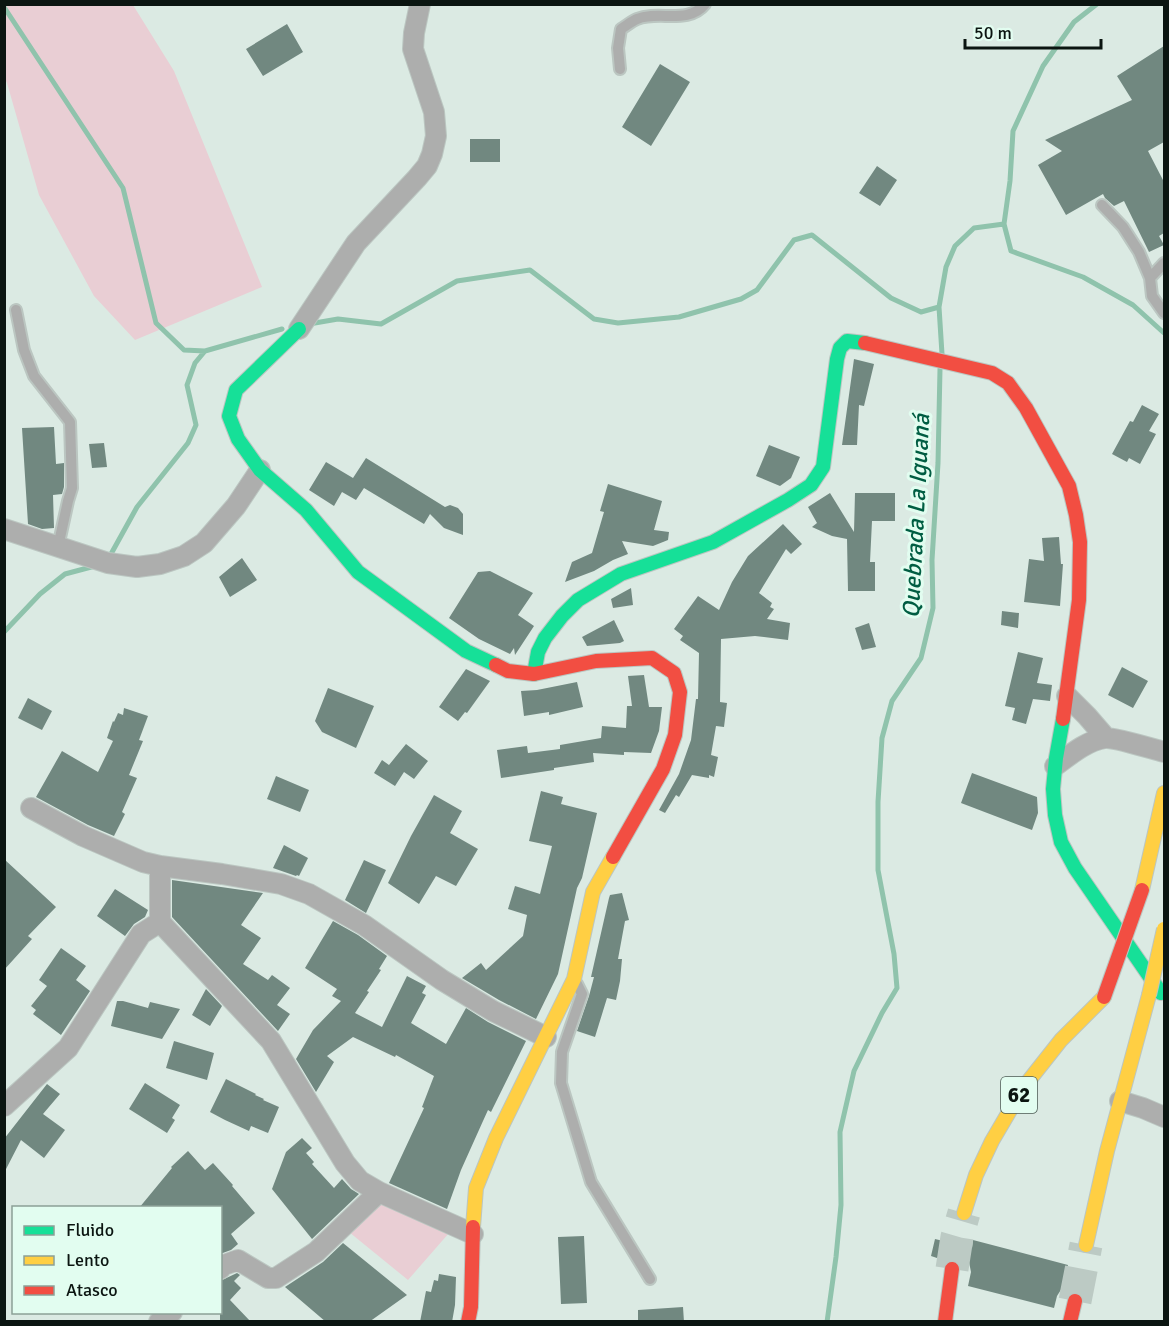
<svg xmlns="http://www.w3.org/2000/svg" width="1169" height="1326" viewBox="0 0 1169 1326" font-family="Signika,sans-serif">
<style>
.green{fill:#e9ced4}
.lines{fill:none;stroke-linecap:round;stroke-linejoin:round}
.stream{stroke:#8fc3ac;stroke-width:5}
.building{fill:#718880}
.highway-tunnel{stroke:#bccac4;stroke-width:33;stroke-dasharray:33 16;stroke-linecap:butt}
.lane-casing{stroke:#bbc6c1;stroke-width:14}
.street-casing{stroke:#bbc6c1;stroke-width:22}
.fast-casing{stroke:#bbc6c1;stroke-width:16}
.slow-casing{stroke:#bbc6c1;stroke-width:16}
.jam-casing{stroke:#bbc6c1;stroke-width:16}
.lane{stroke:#adaead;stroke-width:10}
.street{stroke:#adaead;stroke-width:20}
.fast{stroke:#16e098;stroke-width:14}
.slow{stroke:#ffcf43;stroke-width:14}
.jam{stroke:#f24e42;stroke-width:14}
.slow-bridge-casing{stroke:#bbc6c1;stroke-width:16;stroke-linecap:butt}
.jam-bridge-casing{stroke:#bbc6c1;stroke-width:16;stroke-linecap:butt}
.slow-bridge{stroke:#ffcf43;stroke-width:14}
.jam-bridge{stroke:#f24e42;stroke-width:14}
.labels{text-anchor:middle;stroke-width:6;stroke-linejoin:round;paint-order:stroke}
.shield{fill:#e2fdf0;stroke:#4c5b54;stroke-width:1.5}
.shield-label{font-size:21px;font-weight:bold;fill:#0b1511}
.water-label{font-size:24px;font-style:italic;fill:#005d42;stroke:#e2fdf0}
</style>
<rect width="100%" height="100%" fill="#dbeae3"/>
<path class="green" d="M 5,4 L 133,5 L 174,71 L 262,287 L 135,340 L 94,296 L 39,195 L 7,83 L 5,79 Z
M 378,1199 L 449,1233 L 408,1280 L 349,1232 Z"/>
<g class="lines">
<path class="stream" d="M 4,7 L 123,188 L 156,323 L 184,350 L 205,351
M 1004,224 L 1011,251 L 1083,277 L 1133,305 L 1164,333
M 309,324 L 338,319 L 381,324 L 457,281 L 530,270 L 594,319 L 618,323 L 679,317 L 741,299 L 757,290 L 794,240 L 812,235 L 891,298 L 921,312 L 939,307
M 942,354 L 939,307 L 946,267 L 955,246 L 974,228 L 1004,224 L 1010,181 L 1013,131 L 1043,66 L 1074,22 L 1097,4
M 108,558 L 111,554 L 137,507 L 188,443 L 196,425 L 187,385 L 195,363 L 205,351 L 282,329
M 4,632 L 40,594 L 65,574 L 95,566
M 827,1322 L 836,1257 L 841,1205 L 840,1132 L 854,1071 L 882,1013 L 897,988 L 894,954 L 878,870 L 878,802 L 882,738 L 892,701 L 921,658 L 933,608 L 932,560 L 938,463 L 940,369"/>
</g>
<path class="building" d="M 287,24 L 303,52 L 263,76 L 246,49 Z
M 1164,46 L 1164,142 L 1148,151 L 1164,182 L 1164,233 L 1159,236 L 1164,245 L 1149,252 L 1124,201 L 1114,206 L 1105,198 L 1103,194 L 1066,215 L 1038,165 L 1062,151 L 1045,140 L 1132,100 L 1117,76 Z
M 660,64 L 690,82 L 651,146 L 622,127 Z
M 470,139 L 500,139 L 500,162 L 470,162 Z
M 877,166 L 897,180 L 880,206 L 859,193 Z
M 854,359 L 874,364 L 864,406 L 859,405 L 857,445 L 842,445 Z
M 1142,405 L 1159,414 L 1149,431 L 1156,434 L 1140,464 L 1129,458 L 1127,462 L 1112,454 L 1130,421 L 1133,422 Z
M 54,427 L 56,464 L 64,463 L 64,487 L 62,494 L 53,495 L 54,528 L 42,529 L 28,524 L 22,428 Z
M 104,443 L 107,467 L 92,468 L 89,444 Z
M 769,445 L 800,457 L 791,478 L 780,486 L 756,476 Z
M 366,458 L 445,507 L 450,505 L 458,508 L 463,514 L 463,535 L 444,528 L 430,514 L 424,524 L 364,488 L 356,500 L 342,492 L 334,506 L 309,490 L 326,462 L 353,478 Z
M 608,484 L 662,501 L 654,530 L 669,532 L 668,540 L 653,546 L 622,541 L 628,554 L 613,560 L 594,571 L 565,582 L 572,562 L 592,553 L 604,512 L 600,511 Z
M 830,493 L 854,532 L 855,493 L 895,493 L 895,521 L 872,521 L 870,562 L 875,562 L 875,591 L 848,591 L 847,539 L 832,536 L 812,527 L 817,523 L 808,507 Z
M 783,524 L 802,544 L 791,554 L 786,549 L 759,593 L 772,603 L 770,607 L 774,609 L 767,619 L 790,623 L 788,640 L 755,636 L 721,639 L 720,702 L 727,703 L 724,727 L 716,726 L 711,755 L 718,757 L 714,777 L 709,775 L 709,778 L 692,775 L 679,797 L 676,795 L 665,813 L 659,810 L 679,774 L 691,740 L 696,699 L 698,699 L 699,653 L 680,640 L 683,636 L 674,629 L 698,596 L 719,610 L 732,582 L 748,556 Z
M 1059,537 L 1061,564 L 1063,564 L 1060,606 L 1024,602 L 1029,559 L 1044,561 L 1042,538 Z
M 242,558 L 257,580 L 230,597 L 219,577 Z
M 490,571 L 533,593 L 518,615 L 534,626 L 515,655 L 514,648 L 510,654 L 479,639 L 449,618 L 478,572 Z
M 631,588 L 633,605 L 613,608 L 611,599 Z
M 1002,611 L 1019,613 L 1018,628 L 1001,625 Z
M 614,620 L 624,641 L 620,643 L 587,646 L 582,637 Z
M 869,623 L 876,647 L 862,650 L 855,628 Z
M 1018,652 L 1043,658 L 1037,683 L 1052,685 L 1050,701 L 1033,699 L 1026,724 L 1012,720 L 1015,708 L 1005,706 Z
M 1122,667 L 1148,681 L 1133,708 L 1108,695 Z
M 466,669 L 490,681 L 467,713 L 465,712 L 458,721 L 439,707 Z
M 644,675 L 649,707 L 662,707 L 659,731 L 651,753 L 624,752 L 624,755 L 593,753 L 594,762 L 554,768 L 554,770 L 501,778 L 497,750 L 527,746 L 528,753 L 560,749 L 560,745 L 601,738 L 602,726 L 626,728 L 627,706 L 632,706 L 628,676 Z
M 577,682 L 583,707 L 549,715 L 549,712 L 524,716 L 521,691 L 537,690 Z
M 328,688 L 374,706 L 356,748 L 322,732 L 315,721 Z
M 28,698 L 52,711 L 42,730 L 18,718 Z
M 124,708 L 148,716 L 139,740 L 143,741 L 129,775 L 137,778 L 122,812 L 125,814 L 114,836 L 88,825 L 36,797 L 62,751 L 98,772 L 113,741 L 107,738 L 113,721 L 114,722 L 118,713 L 123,715 Z
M 406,744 L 428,761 L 414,779 L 404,772 L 395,786 L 374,773 L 382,760 L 389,765 Z
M 972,773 L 1037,797 L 1038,813 L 1032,830 L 961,803 Z
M 276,776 L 309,790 L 300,812 L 267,799 Z
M 541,791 L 563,797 L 561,804 L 597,813 L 582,878 L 577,888 L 558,974 L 536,1019 L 499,1000 L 462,978 L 481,963 L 486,970 L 523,936 L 527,915 L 508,909 L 515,886 L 540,894 L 552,846 L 529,841 Z
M 434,795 L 462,811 L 450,833 L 478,849 L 456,886 L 436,876 L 419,904 L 388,883 L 411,836 Z
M 284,845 L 308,858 L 299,876 L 297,875 L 296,876 L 273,868 Z
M 4,859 L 56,907 L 28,936 L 32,939 L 4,970 Z
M 364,860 L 386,870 L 366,913 L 345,900 Z
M 172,880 L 263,893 L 241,925 L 261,938 L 243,964 L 268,980 L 272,975 L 290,988 L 277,1005 L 290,1014 L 278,1031 L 172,917 Z
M 115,889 L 148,910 L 145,917 L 134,924 L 125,936 L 97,916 Z
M 622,893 L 629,920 L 625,921 L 618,959 L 622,959 L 620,981 L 616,1000 L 607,998 L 595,1037 L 577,1031 L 589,996 L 594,977 L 591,977 L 609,898 L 610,895 Z
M 333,921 L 358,935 L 387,956 L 379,969 L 381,970 L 367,991 L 369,992 L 355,1013 L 382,1027 L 407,976 L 426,986 L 422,993 L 426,995 L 411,1023 L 446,1044 L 466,1008 L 488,1022 L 526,1041 L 491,1112 L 488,1110 L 483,1121 L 461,1170 L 447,1209 L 389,1183 L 424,1108 L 422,1107 L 434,1076 L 396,1055 L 395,1057 L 353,1037 L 327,1056 L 334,1062 L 316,1092 L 296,1059 L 313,1030 L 341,1001 L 332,996 L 337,989 L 305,968 Z
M 61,948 L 86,966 L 76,980 L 90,991 L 61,1035 L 33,1014 L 36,1010 L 31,1006 L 47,986 L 39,980 Z
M 206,989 L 222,1006 L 210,1026 L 192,1015 Z
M 117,1001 L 123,1001 L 148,1008 L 150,1002 L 180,1009 L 162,1039 L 111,1026 Z
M 174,1041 L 214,1053 L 207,1080 L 166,1068 Z
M 226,1079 L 256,1094 L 255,1095 L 264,1099 L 263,1100 L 279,1107 L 268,1133 L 251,1126 L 249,1131 L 225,1120 L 210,1112 Z
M 145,1083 L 180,1105 L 172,1118 L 175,1120 L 167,1133 L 129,1109 Z
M 47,1084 L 60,1094 L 43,1114 L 65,1130 L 44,1158 L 21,1140 L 4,1173 L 4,1139 Z
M 302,1138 L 312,1148 L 306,1153 L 314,1162 L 312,1164 L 334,1188 L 342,1179 L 351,1189 L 359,1194 L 312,1239 L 272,1189 L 286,1152 Z
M 188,1151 L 205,1170 L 213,1163 L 233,1185 L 232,1186 L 255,1213 L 231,1234 L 238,1244 L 231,1250 L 220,1254 L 220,1208 L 139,1208 L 172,1168 L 171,1167 Z
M 584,1236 L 587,1303 L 561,1304 L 558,1237 Z
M 935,1239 L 972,1248 L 973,1240 L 1068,1265 L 1062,1288 L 1057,1296 L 1054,1308 L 968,1286 L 971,1272 L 969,1262 L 963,1254 L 954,1250 L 945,1252 L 937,1258 L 931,1256 Z
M 343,1243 L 407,1295 L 369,1322 L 326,1322 L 285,1287 L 323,1262 Z
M 237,1273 L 240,1275 L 234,1281 L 241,1288 L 230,1300 L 251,1322 L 220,1322 L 220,1281 Z
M 439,1274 L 456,1277 L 455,1305 L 452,1322 L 420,1322 L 426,1291 L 431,1292 L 434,1280 L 438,1281 Z
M 683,1307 L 684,1322 L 638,1322 L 638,1310 Z"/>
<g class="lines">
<path class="highway-tunnel" d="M 952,1269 L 957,1237 L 964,1213
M 1075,1301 L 1086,1245"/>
<g class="lane-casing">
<path id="lane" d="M 620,69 L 618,48 L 621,29 C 626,26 632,21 637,19 C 659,10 688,25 705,4
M 1102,205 L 1123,227 L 1139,252 L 1150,278
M 1164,263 L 1150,278 L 1152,296 L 1164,313
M 16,310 L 24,350 L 34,376 L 70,422 L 72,488 L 68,501 L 58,547
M 577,984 L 582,994 L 562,1052 L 561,1083 L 591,1182 L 650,1279"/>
</g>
<g class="street-casing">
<path id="street" d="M 299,329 L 356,243 L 417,178 L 427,166 L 432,154 L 436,136 L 434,112 L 413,49 L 414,33 L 420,4
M 4,529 L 108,563 L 137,567 L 160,564 L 184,556 L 204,543 L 236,506 L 260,470
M 1067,696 L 1087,716 L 1106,738
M 1055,766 C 1070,755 1086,741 1105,738 C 1114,737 1153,749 1164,752
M 31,808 L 83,836 L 143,862 L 160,866 L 222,874 L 281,884 L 309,894 L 364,925 L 442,980 L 493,1011 L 546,1037
M 160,922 L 271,1041 L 345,1163 L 360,1181 L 379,1192 L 473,1234
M 1120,1101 L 1143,1108 L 1164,1117
M 4,1106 L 68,1048 L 141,934 L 160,922 L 160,866
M 220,1269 L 224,1265 L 238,1260 L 268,1278 L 276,1278 L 316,1252 L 379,1192
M 159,1322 L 172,1312"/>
</g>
<g class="fast-casing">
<path id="fast" d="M 299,329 L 236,390 L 229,416 L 238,439 L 260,470 L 306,510 L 358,572 L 466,651 L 496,665
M 534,674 L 538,652 L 545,638 L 562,616 L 578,600 L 621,574 L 713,542 L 788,500 L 811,485 L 823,467 L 837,359 L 840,348 L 847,341 L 865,343
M 1063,719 L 1056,758 L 1053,789 L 1055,815 L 1061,842 L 1075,868 L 1161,993"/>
</g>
<g class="slow-casing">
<path id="slow" d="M 1142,890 L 1164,793
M 964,1213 L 976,1175 L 992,1141 L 1023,1088 L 1061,1040 L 1104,997
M 473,1227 L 476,1188 L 496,1138 L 574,979 L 593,892 L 613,857
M 1086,1245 L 1107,1151 L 1149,995"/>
</g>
<g class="jam-casing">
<path id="jam" d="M 865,343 L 992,373 L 1008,383 L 1026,408 L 1069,486 L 1076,515 L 1080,542 L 1079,600 L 1063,719
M 496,665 L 508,671 L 534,674 L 596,661 L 652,658 L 674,673 L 680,692 L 675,735 L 663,769 L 613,857
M 468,1322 L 471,1307 L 473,1227
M 945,1322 L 952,1269
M 1070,1322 L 1075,1301"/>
</g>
<use href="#lane" class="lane"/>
<use href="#street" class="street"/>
<use href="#fast" class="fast"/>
<use href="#slow" class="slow"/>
<use href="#jam" class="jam"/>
<g class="slow-bridge-casing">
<path id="slow-bridge" d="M 1149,995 L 1164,929"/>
</g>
<g class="jam-bridge-casing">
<path id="jam-bridge" d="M 1104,997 L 1142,890"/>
</g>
<use href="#slow-bridge" class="slow-bridge"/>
<use href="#jam-bridge" class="jam-bridge"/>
</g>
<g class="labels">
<rect class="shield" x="1001" y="1077" width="36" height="36" rx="4.5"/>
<g class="shield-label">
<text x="1019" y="1102">62</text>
</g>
<g class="water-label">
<text transform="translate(916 516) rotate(-87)" y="8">Quebrada La Iguaná</text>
</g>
</g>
<rect width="1169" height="1326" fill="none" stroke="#0b1511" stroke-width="12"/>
<rect x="12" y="1206" width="210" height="108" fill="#e2fdf0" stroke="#8ca097" stroke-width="1.5"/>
<rect x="24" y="1226" width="30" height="9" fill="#16e098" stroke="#8ca097" stroke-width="1.5"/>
<text x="66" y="1236" font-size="18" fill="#0b1511">Fluido</text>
<rect x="24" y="1256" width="30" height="9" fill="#ffcf43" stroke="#8ca097" stroke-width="1.5"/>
<text x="66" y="1266" font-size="18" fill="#0b1511">Lento</text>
<rect x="24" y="1286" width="30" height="9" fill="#f24e42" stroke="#8ca097" stroke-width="1.5"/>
<text x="66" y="1296" font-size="18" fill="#0b1511">Atasco</text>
<path d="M965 39v9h136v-9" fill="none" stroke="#0b1511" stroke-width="3"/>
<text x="974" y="39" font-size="18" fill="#0b1511" stroke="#e2fdf0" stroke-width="4.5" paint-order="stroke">50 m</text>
</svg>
